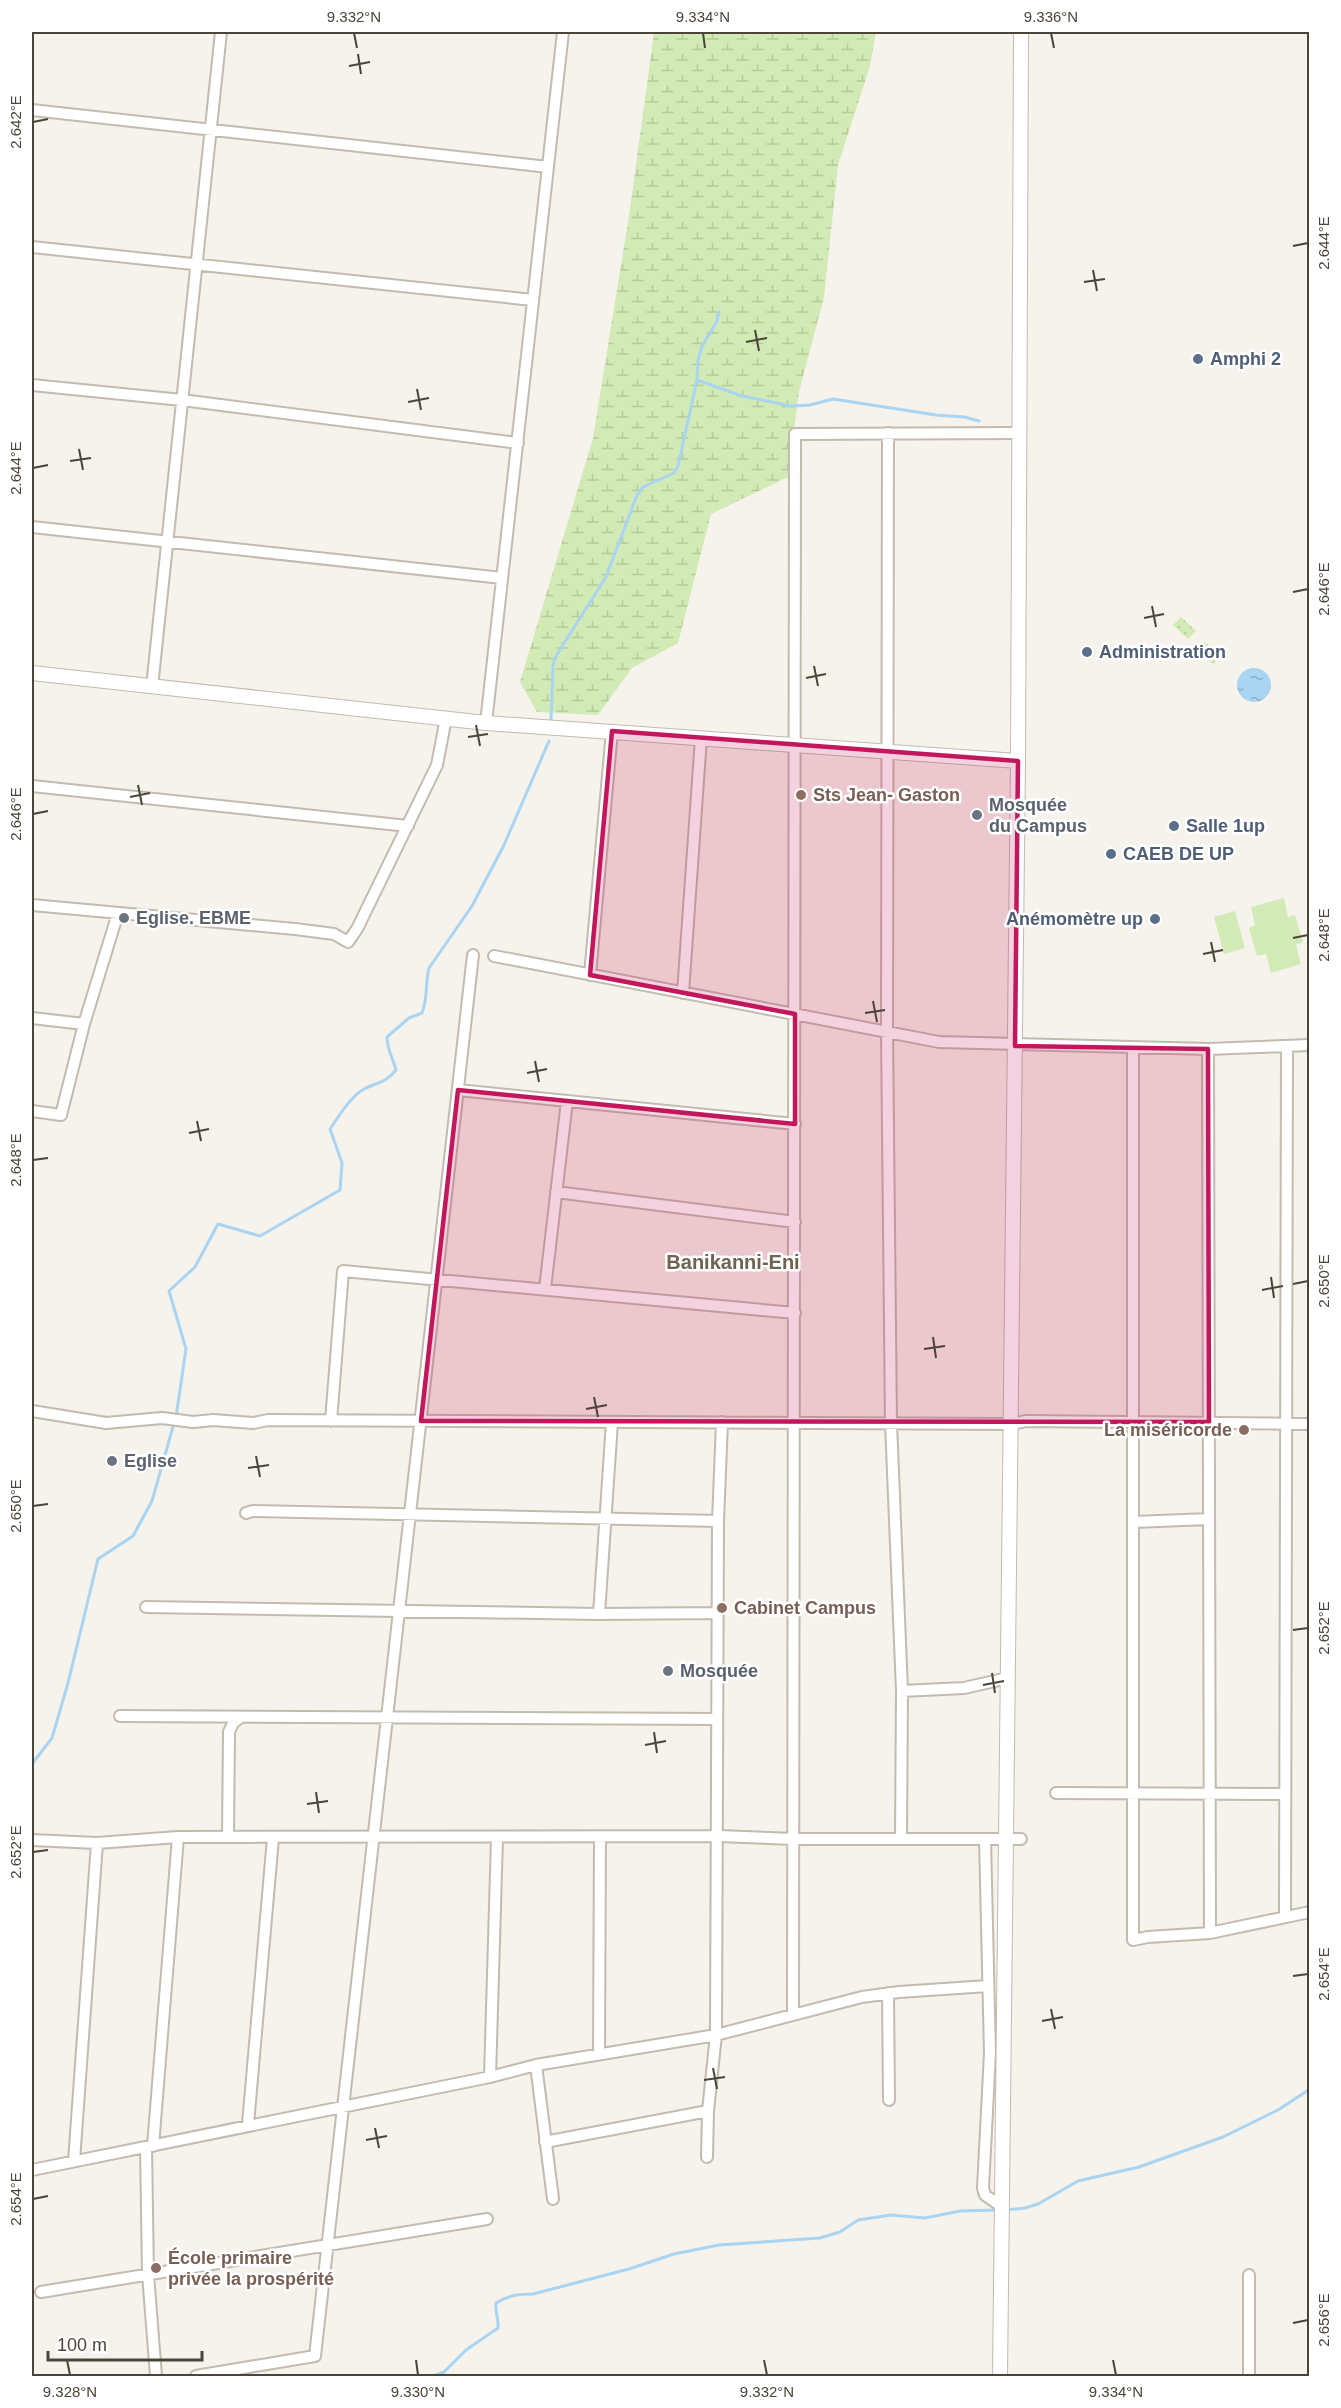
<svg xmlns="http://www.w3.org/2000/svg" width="1341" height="2408" viewBox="0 0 1341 2408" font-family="Helvetica,sans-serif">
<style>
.grass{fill:url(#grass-dots)}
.wetland{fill:url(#wetland-marsh)}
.green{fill:#d2eab5}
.water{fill:url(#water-ripples)}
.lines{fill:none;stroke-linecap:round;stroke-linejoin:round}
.stream{stroke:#a9d4f2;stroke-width:3}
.minor-casing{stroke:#c2bbae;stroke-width:14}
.tertiary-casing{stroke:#c2bbae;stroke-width:16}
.minor{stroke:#fff;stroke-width:10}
.tertiary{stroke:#fff;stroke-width:14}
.marked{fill:#c2185b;fill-opacity:0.2;stroke:#c2185b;stroke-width:4.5;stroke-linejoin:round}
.ticks{fill:none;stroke:#4b4439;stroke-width:2}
.service-dot{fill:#5c6f8a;stroke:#fff;stroke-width:2}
.education-dot{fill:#8d6e63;stroke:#fff;stroke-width:2}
.worship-dot{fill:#6b7280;stroke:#fff;stroke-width:2}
.labels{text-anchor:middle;stroke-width:5;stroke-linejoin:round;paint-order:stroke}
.service-label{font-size:18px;font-weight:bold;fill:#4e5e75;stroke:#fff;text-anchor:start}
.education-label{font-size:18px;font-weight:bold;fill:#785e54;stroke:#fff;text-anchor:start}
.worship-label{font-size:18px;font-weight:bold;fill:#5b616d;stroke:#fff;text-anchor:start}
.neighbourhood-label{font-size:20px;font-weight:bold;fill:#6e6250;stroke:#fff}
.neatline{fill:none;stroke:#4b4439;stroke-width:2}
.ticks-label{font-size:15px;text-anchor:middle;fill:#4b4439}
</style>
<defs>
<pattern id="grass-dots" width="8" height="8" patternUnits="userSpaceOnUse" patternTransform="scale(1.5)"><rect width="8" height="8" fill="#d2eab5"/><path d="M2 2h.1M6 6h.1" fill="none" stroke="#b6ca9c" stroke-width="1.8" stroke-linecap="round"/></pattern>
<pattern id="wetland-marsh" width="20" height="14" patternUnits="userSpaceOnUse" patternTransform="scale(1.5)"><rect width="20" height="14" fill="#d2eab5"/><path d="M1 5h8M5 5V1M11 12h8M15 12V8" fill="none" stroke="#b6ca9c"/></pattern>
<pattern id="water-ripples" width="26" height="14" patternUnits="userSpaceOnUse" patternTransform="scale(1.5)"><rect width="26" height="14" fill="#a9d4f2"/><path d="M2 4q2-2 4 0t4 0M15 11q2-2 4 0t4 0" fill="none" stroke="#8caec5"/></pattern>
</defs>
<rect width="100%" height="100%" fill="#f6f3ec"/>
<path class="grass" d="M 1181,617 L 1196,631 L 1188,639 L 1173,625 Z
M 1205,642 L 1221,656 L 1213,664 L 1198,650 Z"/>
<path class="wetland" d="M 654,32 L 876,32 L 870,66 L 838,165 L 824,297 L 799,392 L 788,477 L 711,514 L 678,643 L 632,668 L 598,715 L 537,712 L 520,682 L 593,438 L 629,216 Z"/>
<path class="green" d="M 1284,898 L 1288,917 L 1295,915 L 1303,942 L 1296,945 L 1301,964 L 1271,973 L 1266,954 L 1257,956 L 1249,928 L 1255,925 L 1251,907 Z
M 1235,911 L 1245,948 L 1224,954 L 1214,917 Z"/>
<path class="water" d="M1237 685a17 17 0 1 1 34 0a17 17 0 1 1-34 0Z"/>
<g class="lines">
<path class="stream" d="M 697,380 L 742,396 L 791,406 L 810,405 L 833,399 L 936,415 L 964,417 L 979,421
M 551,720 L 553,665 L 556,656 L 606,577 L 637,495 L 643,487 L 674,473 L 678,466 L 697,380 L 698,360 L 702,346 L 716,323 L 719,312
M 176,1417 L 186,1349 L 169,1291 L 195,1267 L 218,1224 L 260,1236 L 340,1190 L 342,1163 L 330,1129 C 339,1116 350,1097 364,1089 C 376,1083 387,1082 396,1070 C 393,1058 387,1050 387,1037 L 409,1018 L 422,1013 C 428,998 425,984 429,968 L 472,906 L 504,845 L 549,741
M 32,1764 L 52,1738 L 68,1683 L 98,1559 L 133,1536 L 152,1501 L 174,1423
M 1005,2210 L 1025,2208 L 1038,2204 L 1078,2181 L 1139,2167 L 1223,2137 L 1278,2110 L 1310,2089
M 433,2376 L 444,2372 L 466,2350 L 498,2328 C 499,2319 495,2313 496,2303 C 509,2295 519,2294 533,2294 L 629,2269 L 674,2254 L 719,2245 L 820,2238 L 840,2232 L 858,2220 L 891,2215 L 925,2218 L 960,2211 L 998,2210"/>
<g class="minor-casing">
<path id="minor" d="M 32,110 L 548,167
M 32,247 L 533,300
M 32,385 L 182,400 L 518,443
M 888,433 L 887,1032 L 891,1423 L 902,1691 L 901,1839
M 32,527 L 502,578
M 152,687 L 221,32
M 486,723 L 563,32
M 32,786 L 408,826
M 32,905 L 295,929 L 334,934 L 348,942 L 357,929 L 437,765 L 446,718
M 494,956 L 939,1042 L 1208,1049 L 1310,1045
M 590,975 L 612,731
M 683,993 L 701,738
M 32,1018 L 84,1024
M 1133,1047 L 1133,1940 L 1148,1937 L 1210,1933 L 1310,1912
M 1208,1049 L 1210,1933
M 458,1090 L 795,1124
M 32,1111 L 61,1115 L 84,1024 L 118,913
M 556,1192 L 795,1222
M 545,1289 L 567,1101
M 32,1411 L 106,1423 L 162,1418 L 193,1422 L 213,1420 L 253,1423 L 268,1420 L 1012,1424 L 1026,1421 L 1310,1424
M 331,1421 L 343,1271 L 795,1313
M 246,1513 L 253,1511 L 718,1521
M 1133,1522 L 1209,1519
M 146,1607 L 599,1614 L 718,1613
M 599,1614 L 612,1422
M 902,1691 L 964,1688 L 1008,1678
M 120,1716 L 717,1719
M 1056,1793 L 1285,1794
M 228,1837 L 229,1732 L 233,1723 L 241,1717
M 985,1839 L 990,2053 L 983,2188 L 985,2195 L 1001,2206
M 32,1840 L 97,1843 L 178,1837 L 719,1836 L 794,1839 L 1021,1839
M 1285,1917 L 1287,1046
M 888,1993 L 889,2100
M 793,2015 L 795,434 L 1019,433
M 599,2053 L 600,1837
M 536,2065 L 553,2199
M 490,2077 L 497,1838
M 248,2124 L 273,1838
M 545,2142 L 708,2111
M 153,2146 L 178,1837
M 146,2147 L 148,2274 L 156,2376
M 707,2157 L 708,2111 L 716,2035 L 718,1521 L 722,1422
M 74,2161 L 97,1843
M 32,2170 L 490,2077 L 536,2065 L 716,2035 L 862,1997 L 899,1992 L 988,1986
M 1249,2275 L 1249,2376
M 41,2292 L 487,2219
M 196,2376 L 315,2356 L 473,955"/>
</g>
<g class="tertiary-casing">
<path id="tertiary" d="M 32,673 L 486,723 L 1018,761
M 1000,2376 L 1018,761 L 1021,32"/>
</g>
<use href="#minor" class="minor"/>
<use href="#tertiary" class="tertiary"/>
</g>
<path class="marked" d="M 612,731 L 1018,761 L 1015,1046 L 1208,1049 L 1209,1422 L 421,1421 L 458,1090 L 795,1124 L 795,1014 L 590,975 Z"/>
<path class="ticks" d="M 354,33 L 357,48M 703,33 L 705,48M 1051,33 L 1054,48M 358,54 L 361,74M 349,66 L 370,62M 33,122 L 48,119M 1293,246 L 1308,243M 1093,270 L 1097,291M 1084,282 L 1105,279M 755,330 L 759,351M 746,342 L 767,338M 417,389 L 421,410M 408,402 L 429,398M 79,449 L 83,470M 70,461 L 91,458M 33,468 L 48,465M 1293,592 L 1308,589M 1152,606 L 1156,627M 1144,618 L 1164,614M 814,666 L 818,686M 806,678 L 826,674M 476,725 L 480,746M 468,737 L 488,734M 138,785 L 142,805M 130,797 L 150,793M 33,814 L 48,811M 1293,938 L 1308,935M 1211,942 L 1215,962M 1203,954 L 1223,950M 873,1001 L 877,1022M 865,1013 L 885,1010M 535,1061 L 539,1082M 527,1073 L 547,1069M 197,1121 L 201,1141M 189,1133 L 209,1129M 33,1160 L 48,1158M 1271,1277 L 1274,1298M 1293,1284 L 1308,1281M 1262,1290 L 1283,1286M 933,1337 L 936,1358M 924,1349 L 945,1346M 594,1397 L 598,1417M 586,1409 L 607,1405M 256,1456 L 260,1477M 248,1468 L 269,1465M 33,1506 L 48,1504M 1293,1630 L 1308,1628M 992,1673 L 995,1693M 983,1685 L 1004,1681M 654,1732 L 657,1753M 645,1745 L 666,1741M 316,1792 L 319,1813M 307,1804 L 328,1801M 33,1852 L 48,1850M 1293,1976 L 1308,1974M 1051,2009 L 1055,2029M 1042,2021 L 1063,2017M 713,2068 L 717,2089M 704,2080 L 725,2077M 375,2128 L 379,2148M 366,2140 L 387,2136M 33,2199 L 48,2196M 1293,2323 L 1308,2320M 67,2360 L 70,2375M 416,2360 L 418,2375M 764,2360 L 767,2375M 1113,2360 L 1116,2375"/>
<g class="service-dot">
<circle cx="1198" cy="359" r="6"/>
<circle cx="1087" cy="652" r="6"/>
<circle cx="1174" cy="826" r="6"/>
<circle cx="1111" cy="854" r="6"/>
<circle cx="1155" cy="919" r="6"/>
</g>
<g class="education-dot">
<circle cx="801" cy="795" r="6"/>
<circle cx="1244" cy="1430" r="6"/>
<circle cx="722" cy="1608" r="6"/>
<circle cx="156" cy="2268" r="6"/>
</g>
<g class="worship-dot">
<circle cx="977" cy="815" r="6"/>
<circle cx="124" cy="918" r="6"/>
<circle cx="112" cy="1461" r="6"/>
<circle cx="668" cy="1671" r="6"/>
</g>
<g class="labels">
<g class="service-label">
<text x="1210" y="365">Amphi 2</text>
<text x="1099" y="658">Administration</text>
<text x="1186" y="832">Salle 1up</text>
<text x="1123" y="860">CAEB DE UP</text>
<text x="1143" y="925" text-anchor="end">Anémomètre up</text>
</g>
<g class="education-label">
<text x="813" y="801">Sts Jean- Gaston</text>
<text x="1232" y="1436" text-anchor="end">La miséricorde</text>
<text x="734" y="1614">Cabinet Campus</text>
<text x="168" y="2264">École primaire<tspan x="168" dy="21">privée la prospérité</tspan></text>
</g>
<g class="worship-label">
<text x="989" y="811">Mosquée<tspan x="989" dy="21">du Campus</tspan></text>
<text x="136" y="924">Eglise. EBME</text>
<text x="124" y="1467">Eglise</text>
<text x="680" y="1677">Mosquée</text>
</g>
<g class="neighbourhood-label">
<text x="733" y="1269">Banikanni-Eni</text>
</g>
</g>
<rect width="1341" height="2408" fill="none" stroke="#ffffff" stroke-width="66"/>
<path d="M48 2351v9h154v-9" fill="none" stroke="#4b4439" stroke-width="3"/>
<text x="57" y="2351" font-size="18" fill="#4b4439" stroke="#ffffff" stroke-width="4.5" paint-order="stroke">100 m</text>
<rect x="33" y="33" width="1275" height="2342" class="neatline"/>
<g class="ticks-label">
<text x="354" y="22">9.332°N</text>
<text x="703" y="22">9.334°N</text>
<text x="1051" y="22">9.336°N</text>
<text transform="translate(16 122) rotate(-90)" y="5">2.642°E</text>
<text transform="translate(1324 243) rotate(-90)" y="5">2.644°E</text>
<text transform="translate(16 468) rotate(-90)" y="5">2.644°E</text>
<text transform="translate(1324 589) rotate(-90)" y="5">2.646°E</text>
<text transform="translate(16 814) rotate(-90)" y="5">2.646°E</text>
<text transform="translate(1324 935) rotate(-90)" y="5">2.648°E</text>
<text transform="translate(16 1160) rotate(-90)" y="5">2.648°E</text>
<text transform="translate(1324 1281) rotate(-90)" y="5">2.650°E</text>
<text transform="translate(16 1506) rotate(-90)" y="5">2.650°E</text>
<text transform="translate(1324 1628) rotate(-90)" y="5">2.652°E</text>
<text transform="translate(16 1852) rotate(-90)" y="5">2.652°E</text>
<text transform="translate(1324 1974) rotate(-90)" y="5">2.654°E</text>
<text transform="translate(16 2199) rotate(-90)" y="5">2.654°E</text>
<text transform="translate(1324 2320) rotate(-90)" y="5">2.656°E</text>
<text x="70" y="2397">9.328°N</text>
<text x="418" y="2397">9.330°N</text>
<text x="767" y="2397">9.332°N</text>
<text x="1116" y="2397">9.334°N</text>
</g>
</svg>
